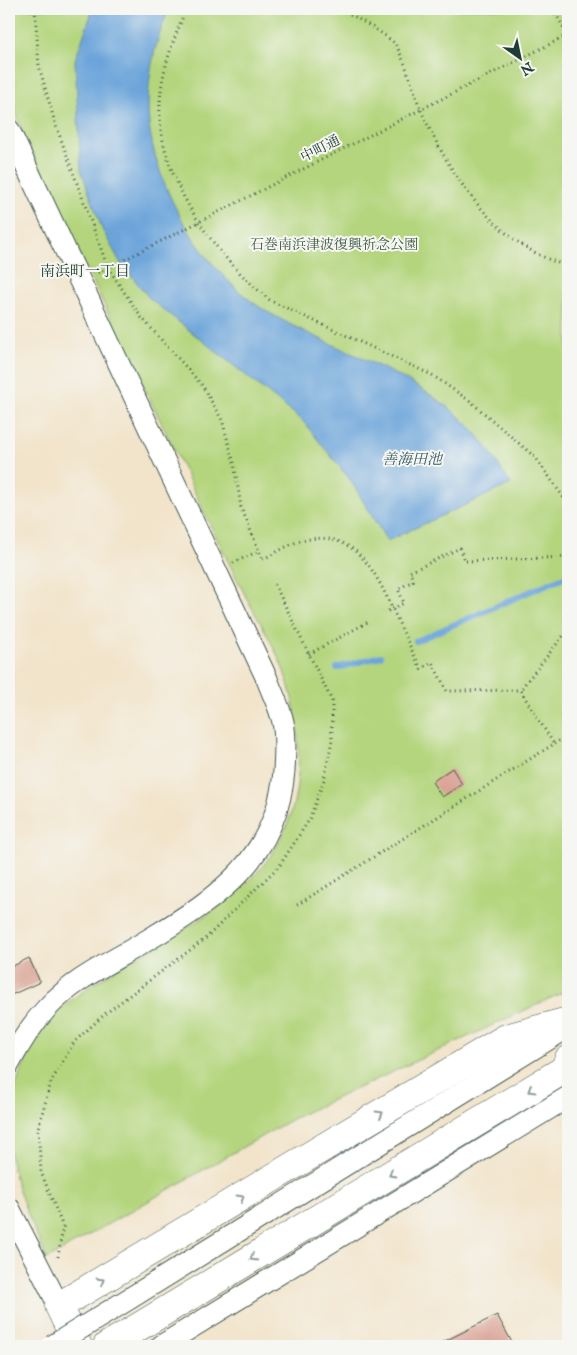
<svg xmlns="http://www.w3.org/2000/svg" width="577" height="1355" viewBox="0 0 577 1355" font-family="'IM FELL English','Noto Serif JP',serif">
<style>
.green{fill:#b4d57d;stroke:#6a8958}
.water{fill:#6ca4da;stroke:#467087}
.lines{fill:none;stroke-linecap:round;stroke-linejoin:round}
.stream{stroke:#6ca4da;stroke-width:6}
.building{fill:#daa294}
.minor-casing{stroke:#3f564b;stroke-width:23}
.major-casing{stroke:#3f564b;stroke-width:29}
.path{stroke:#3f564b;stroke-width:3;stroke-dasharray:1 4;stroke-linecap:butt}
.minor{stroke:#fff;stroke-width:21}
.major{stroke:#fff;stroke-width:28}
.minor-bridge-casing{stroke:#3f564b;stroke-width:23;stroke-linecap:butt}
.minor-bridge{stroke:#fff;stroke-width:21}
.oneway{stroke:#8f9e9a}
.labels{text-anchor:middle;stroke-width:4;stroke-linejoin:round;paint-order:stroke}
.street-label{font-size:14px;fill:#1f3d34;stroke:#f6f6f2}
.park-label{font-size:14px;fill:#3d5b43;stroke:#f6f6f2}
.neighbourhood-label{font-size:15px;fill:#1f3d34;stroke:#f6f6f2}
.water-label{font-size:15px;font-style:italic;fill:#365c66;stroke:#f6f6f2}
</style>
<rect width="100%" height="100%" fill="#f6f6f2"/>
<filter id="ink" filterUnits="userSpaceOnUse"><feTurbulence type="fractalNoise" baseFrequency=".02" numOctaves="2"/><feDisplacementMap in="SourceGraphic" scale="10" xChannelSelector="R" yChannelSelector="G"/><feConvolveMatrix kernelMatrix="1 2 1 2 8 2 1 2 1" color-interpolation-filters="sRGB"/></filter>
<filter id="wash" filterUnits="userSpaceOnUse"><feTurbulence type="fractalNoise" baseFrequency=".0096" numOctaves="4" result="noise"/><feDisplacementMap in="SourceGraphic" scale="20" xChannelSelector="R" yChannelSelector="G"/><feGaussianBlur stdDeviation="1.12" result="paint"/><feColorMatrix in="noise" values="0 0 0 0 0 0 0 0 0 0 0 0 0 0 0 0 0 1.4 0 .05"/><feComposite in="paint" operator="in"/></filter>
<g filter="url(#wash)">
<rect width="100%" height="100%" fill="#f2e4cb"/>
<path class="green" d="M 9,9 L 568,9 L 568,990 L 294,1118 L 47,1259 C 32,1223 13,1186 9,1147 C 6,1120 12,1094 22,1070 C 31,1048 43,1025 61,1009 C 145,934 291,909 298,773 C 300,739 296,702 283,669 C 273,641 254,614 241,587 C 223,552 206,516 189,480 C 134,367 80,254 25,141 L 10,94 Z"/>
<path class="water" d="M 93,9 L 169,9 C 155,41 148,73 148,108 C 149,181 203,273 266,311 C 333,351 429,376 479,437 C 491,451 500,469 511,484 L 387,541 L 351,481 L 302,420 L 150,299 L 120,262 L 102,229 L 81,170 L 75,60 Z"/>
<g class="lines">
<path class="stream" d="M 416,641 L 566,576
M 337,668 L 381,656"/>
</g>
<g id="blocks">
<path class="building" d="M 452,768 L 462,784 L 442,797 L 432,782 Z
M 29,958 L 40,982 L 9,996 L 9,968 Z
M 497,1315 L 514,1346 L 443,1346 L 441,1343 Z"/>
</g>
</g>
<g filter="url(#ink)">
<use href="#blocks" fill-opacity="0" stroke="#3f564b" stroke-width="1"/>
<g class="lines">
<g class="minor-casing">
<path id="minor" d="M 9,130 L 267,679 C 272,693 280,708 283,722 C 286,737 285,756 284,771 C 277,857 219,897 151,938 C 116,960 76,977 47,1008 C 31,1025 20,1043 9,1064
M 9,1208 L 59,1306
M 111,1310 L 568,1027
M 161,1346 L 568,1097"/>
</g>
<g class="major-casing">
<path id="major" d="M 78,1346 L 59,1306 L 506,1038 L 568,1021
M 107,1346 L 565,1069 L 568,1060"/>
</g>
<path class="path" d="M 35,9 L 39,66 L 55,123 L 108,268 L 141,317 L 202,385 L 222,420 L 234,463 L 241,507 L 259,551
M 186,9 C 174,39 161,70 160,104 C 156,176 216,258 271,301 L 432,375 L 470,401 L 536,458 L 568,504
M 342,9 C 353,16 389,36 395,44 C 404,57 414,92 420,108 C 449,174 495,246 568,266
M 553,9 L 568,35
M 98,273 L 568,35
M 263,559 C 274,554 286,546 297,542 C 353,525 374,569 393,610 C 402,630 411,649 421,669 L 432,662 L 447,691 L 520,690
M 233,563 L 259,551 L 263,560
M 388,611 L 404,603 L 398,589 L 413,581 L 410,572 L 460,548 L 465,561 L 568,557
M 309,654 L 368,622
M 554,744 L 568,735
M 297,905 L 554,744 L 520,690 L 568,630
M 58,1257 L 63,1227 L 41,1172 L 38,1128 L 51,1082 L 74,1042 L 106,1013 L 205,939 L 280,865 L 309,820 L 324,780 L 332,740 L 332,701 L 273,581"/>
<use href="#minor" class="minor"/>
<use href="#major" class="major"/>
<g class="minor-bridge-casing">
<path id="minor-bridge" d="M 52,1346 L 111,1310"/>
</g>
<use href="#minor-bridge" class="minor-bridge"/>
</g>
<defs><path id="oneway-chevron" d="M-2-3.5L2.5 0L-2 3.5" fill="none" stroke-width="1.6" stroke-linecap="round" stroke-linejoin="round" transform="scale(1.25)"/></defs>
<g class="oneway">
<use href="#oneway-chevron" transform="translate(531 1090) rotate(149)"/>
<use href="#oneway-chevron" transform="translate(380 1114) rotate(-31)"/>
<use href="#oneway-chevron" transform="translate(392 1174) rotate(149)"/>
<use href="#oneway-chevron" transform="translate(241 1198) rotate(-31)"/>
<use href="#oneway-chevron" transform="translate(253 1258) rotate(149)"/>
<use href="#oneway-chevron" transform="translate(101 1281) rotate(-31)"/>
</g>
</g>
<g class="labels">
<g class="street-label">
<text transform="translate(320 148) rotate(-27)" y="5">中町通</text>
</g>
<g class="park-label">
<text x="334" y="249">石巻南浜津波復興祈念公園</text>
</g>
<g class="neighbourhood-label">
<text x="85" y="276">南浜町一丁目</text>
</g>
<g class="water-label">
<text x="412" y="464">善海田池</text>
</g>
</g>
<rect width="577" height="1355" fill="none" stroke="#f6f6f2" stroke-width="30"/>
<g transform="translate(520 58) rotate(147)" stroke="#f6f6f2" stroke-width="4" paint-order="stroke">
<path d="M0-4L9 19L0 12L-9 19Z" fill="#1f3d34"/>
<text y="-8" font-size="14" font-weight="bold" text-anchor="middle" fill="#1f3d34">N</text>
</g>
</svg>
